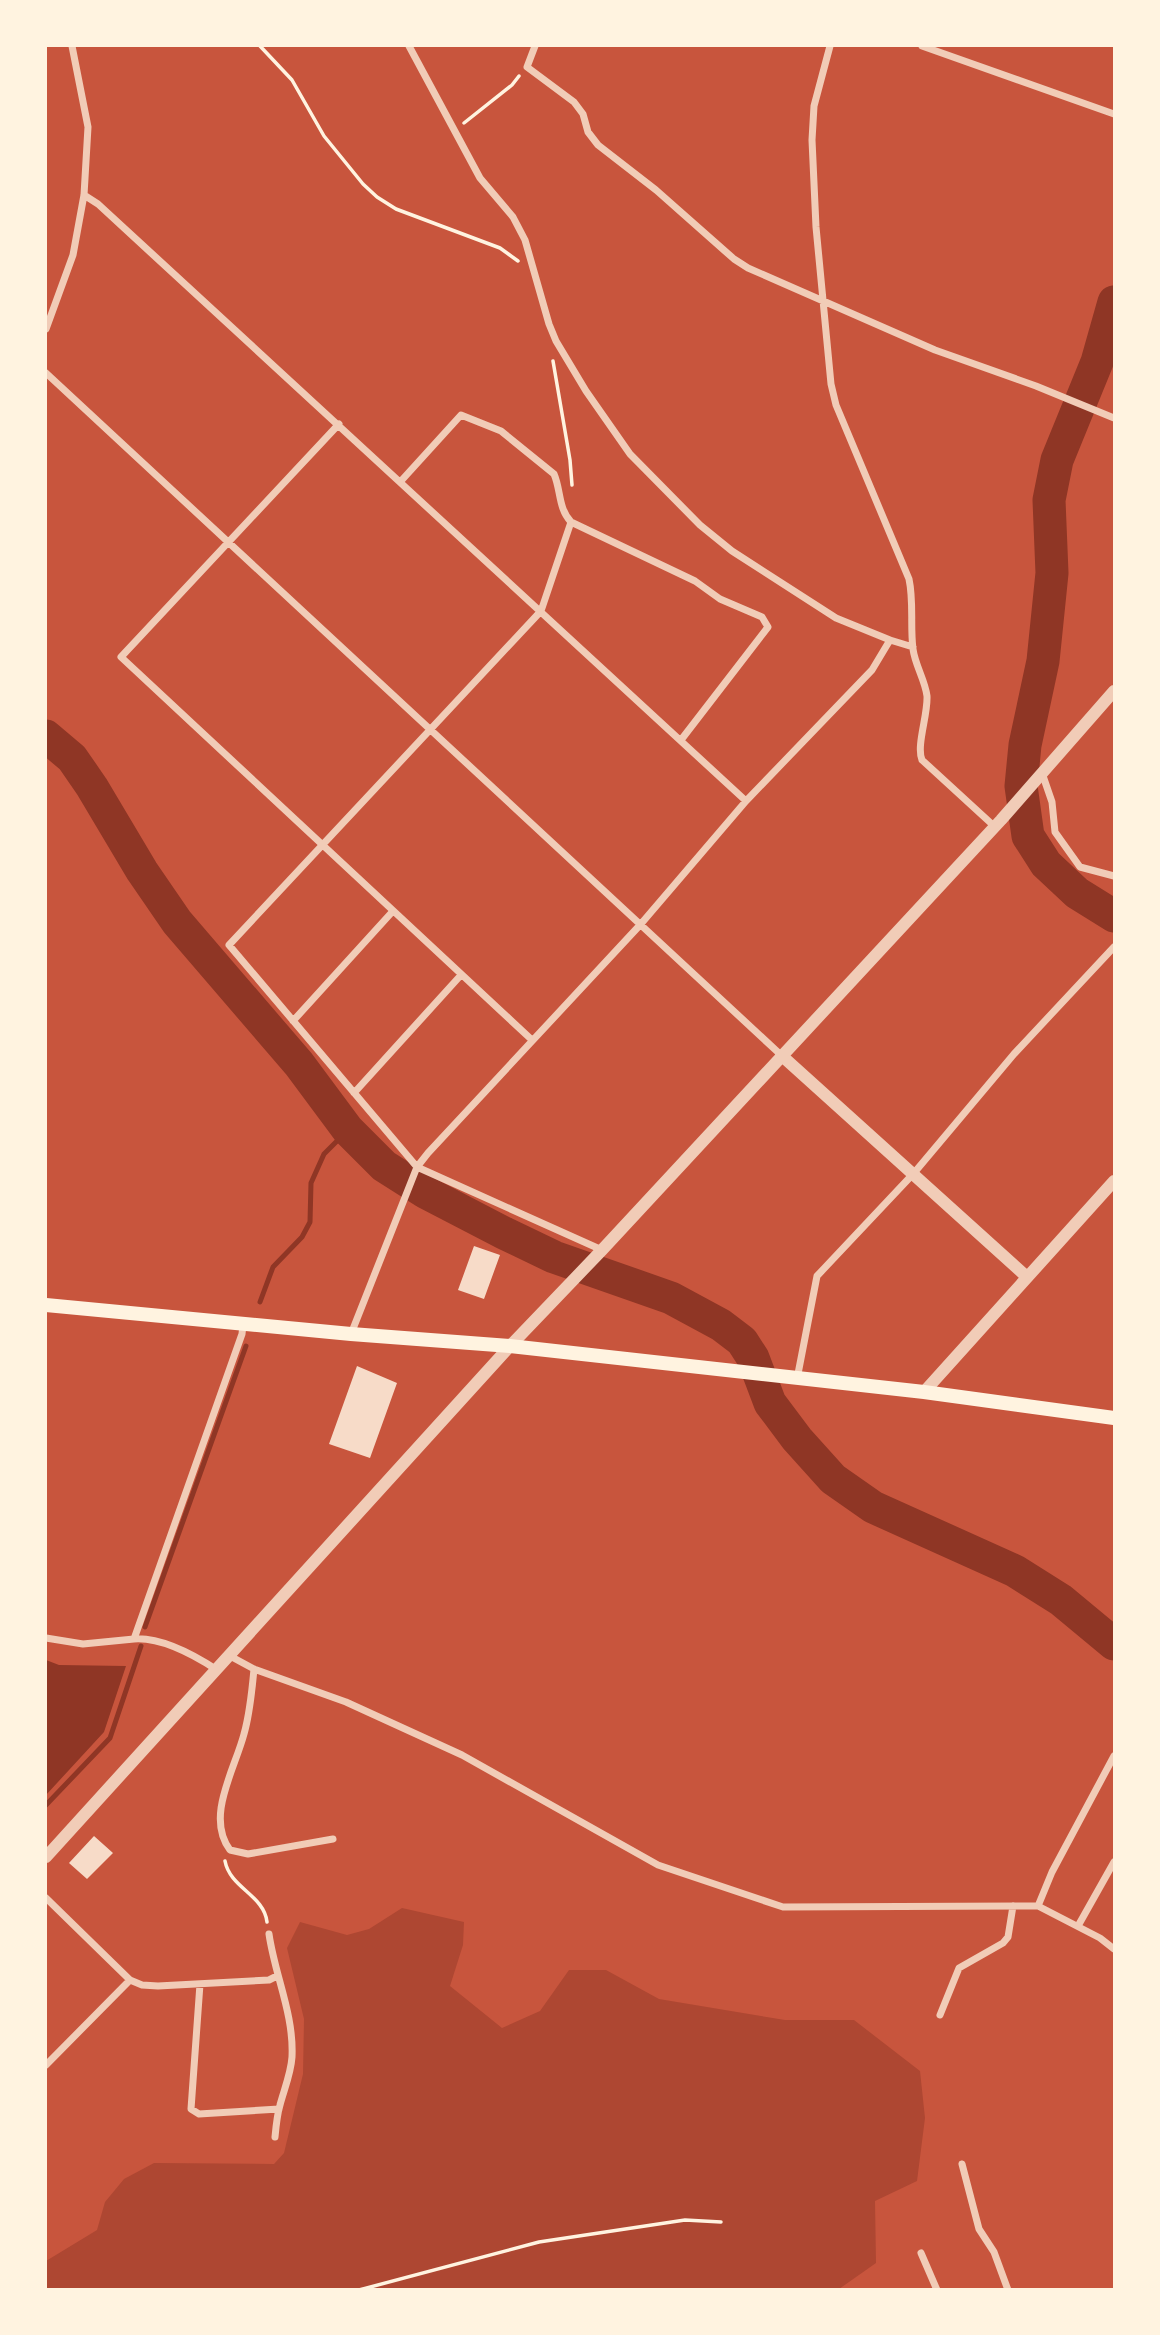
<svg xmlns="http://www.w3.org/2000/svg" width="1160" height="2335" viewBox="0 0 1160 2335" font-family="Montserrat,sans-serif">
<style>
.green{fill:#ae4732}
.water{fill:#8f3625}
.lines{fill:none;stroke-linecap:round;stroke-linejoin:round}
.stream{stroke:#8f3625;stroke-width:5}
.river{stroke:#8f3625;stroke-width:33}
.building{fill:#f7dbc8}
.path{stroke:#fff3e0;stroke-width:3.5}
.minor{stroke:#f1ccb7;stroke-width:7}
.tertiary{stroke:#f1ccb7;stroke-width:12}
.secondary{stroke:#fff3e0;stroke-width:14}
</style>
<rect width="100%" height="100%" fill="#c8553d"/>
<path class="green" d="M 402,1908 L 464,1922 L 463,1945 L 450,1986 L 502,2028 L 540,2011 L 569,1970 L 606,1970 L 659,1999 L 785,2020 L 854,2020 L 920,2071 L 925,2118 L 917,2181 L 875,2201 L 876,2263 L 839,2289 L 552,2290 L 538,2288 L 532,2290 L 46,2290 L 46,2261 L 97,2230 L 105,2202 L 124,2179 L 154,2163 L 274,2164 L 284,2153 L 303,2074 L 304,2019 L 287,1948 L 300,1922 L 347,1935 L 369,1929 Z"/>
<path class="water" d="M 46,1660 L 59,1665 L 126,1666 L 104,1732 L 46,1795 Z"/>
<g class="lines">
<path class="stream" d="M 260,1302 L 273,1267 L 302,1237 L 310,1222 L 311,1183 L 324,1154 L 348,1130
M 145,1627 L 246,1346
M 46,1805 L 110,1738 L 141,1646"/>
<path class="river" d="M 1114,302 L 1097,362 L 1057,460 L 1049,500 L 1052,573 L 1043,661 L 1025,745 L 1021,786 L 1028,836 L 1046,864 L 1077,893 L 1114,916
M 46,736 L 72,758 L 92,787 L 142,871 L 177,922 L 299,1064 L 348,1130 L 384,1166 L 425,1192 L 504,1233 L 554,1257 L 671,1298 L 721,1325 L 742,1341 L 753,1358 L 770,1403 L 797,1439 L 833,1479 L 873,1507 L 1015,1571 L 1061,1600 L 1114,1644"/>
</g>
<path class="building" d="M 474,1246 L 500,1255 L 484,1299 L 458,1290 Z
M 357,1366 L 397,1383 L 370,1458 L 329,1444 Z
M 94,1836 L 113,1853 L 87,1879 L 69,1863 Z"/>
<g class="lines">
<path class="path" d="M 260,46 L 292,80 L 324,136 L 363,184 L 377,197 L 396,209 L 500,248 L 518,261
M 464,123 L 512,85 L 519,76
M 553,361 L 570,460 L 572,485
M 225,1861 C 230,1888 264,1895 267,1922
M 359,2290 L 539,2242 L 685,2220 L 721,2222"/>
<path class="minor" d="M 409,46 L 480,178 L 513,217 L 525,240 L 549,324 L 556,341 L 586,391 L 630,454 L 700,525 L 732,551 L 836,618 L 890,640
M 535,46 L 527,67 L 574,102 L 583,114 L 588,132 L 598,145 L 656,190 L 734,259 L 748,268 L 935,350 L 1036,386 L 1114,418
M 830,46 L 814,106 L 812,140 L 816,227 L 831,384 L 836,405 L 909,579 C 914,602 910,626 913,649 C 915,665 925,680 927,696 C 928,715 916,746 922,760 L 994,826
M 922,46 L 1114,114
M 84,195 L 98,204 L 746,801
M 46,329 L 73,255 L 84,195 L 88,127 L 72,46
M 46,373 L 781,1055
M 339,424 L 121,657 L 532,1040
M 401,481 L 461,415 L 501,431 L 554,474 C 561,490 558,508 571,522 L 695,581 L 720,599 L 762,617 L 768,627 L 681,740
M 571,522 L 541,611 L 229,945 L 417,1167 L 602,1250
M 1042,773 L 1052,802 L 1055,832 L 1080,867 L 1114,876
M 293,1021 L 393,911
M 354,1093 L 461,975
M 351,1334 L 417,1167 L 428,1153 L 640,925 L 746,801 L 872,670 L 890,640 L 913,647
M 797,1379 L 817,1276 L 914,1173 L 1014,1054 L 1114,947
M 46,1638 L 83,1644 L 134,1639 L 242,1334 L 243,1325
M 134,1639 C 162,1637 194,1655 217,1670
M 230,1656 L 254,1669 L 346,1702 L 462,1755 L 658,1865 L 783,1907 L 1038,1906 L 1100,1938 L 1114,1949
M 254,1669 C 252,1691 250,1713 244,1734 C 235,1769 205,1817 230,1850 L 248,1854 L 333,1839
M 46,1898 L 130,1980 L 46,2065
M 1038,1906 L 1052,1872 L 1114,1756
M 1078,1926 L 1114,1862
M 269,1934 C 275,1976 294,2014 292,2057 C 291,2073 284,2090 280,2105 C 277,2115 276,2126 275,2137
M 130,1980 L 142,1985 L 158,1986 L 269,1980 L 277,1976
M 200,1984 L 191,2109 L 199,2114 L 279,2109
M 940,2015 L 959,1968 L 1003,1943 L 1008,1937 L 1013,1906
M 962,2164 L 979,2229 L 994,2252 L 1008,2290
M 921,2253 L 937,2290"/>
<path class="tertiary" d="M 781,1055 L 1027,1277
M 924,1392 L 1114,1181
M 46,1857 L 510,1346 L 602,1250 L 1001,820 L 1114,691"/>
<path class="secondary" d="M 46,1305 L 351,1334 L 510,1346 L 924,1392 L 1114,1418"/>
</g>
<rect width="1160" height="2335" fill="none" stroke="#fff3e0" stroke-width="94"/>
</svg>
